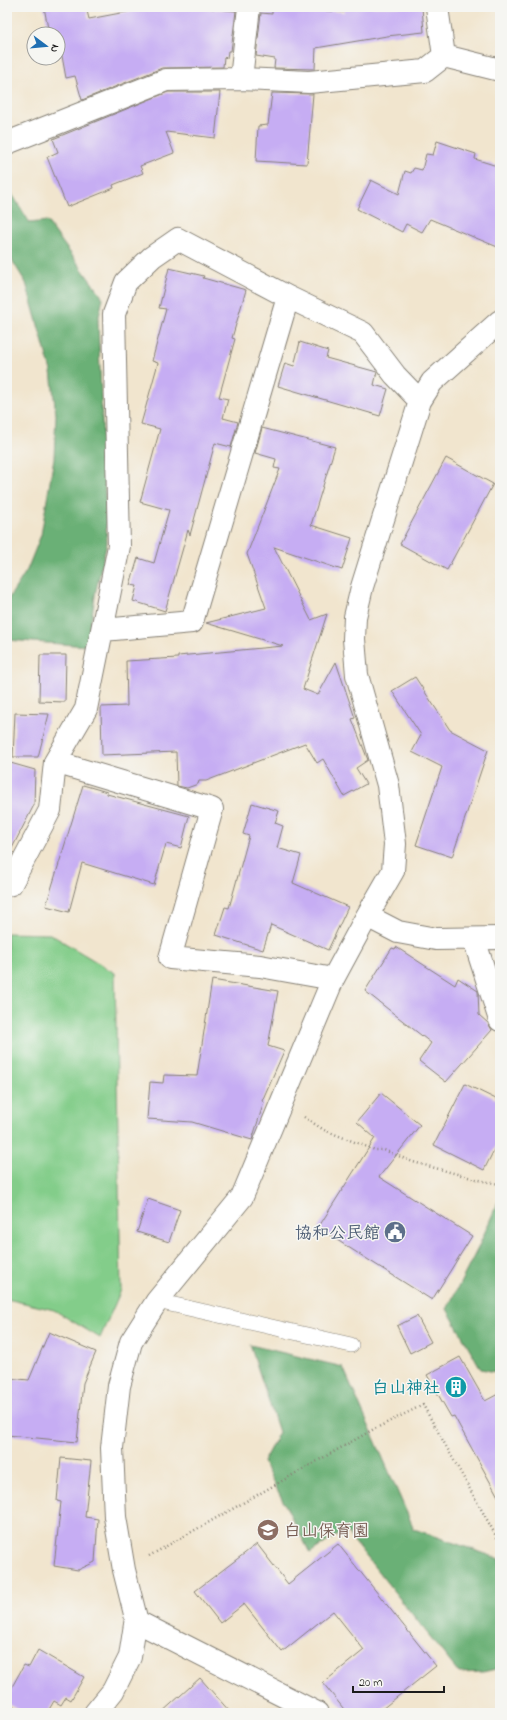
<svg xmlns="http://www.w3.org/2000/svg" width="507" height="1720" viewBox="0 0 507 1720" font-family="'Indie Flower','Klee One',sans-serif">
<style>
.green{fill:#83cd8a;stroke:#507453}
.forest{fill:#6ab076;stroke:#436649}
.building{fill:#c6adf3}
.lines{fill:none;stroke-linecap:round;stroke-linejoin:round}
.service-casing{stroke:#868075;stroke-width:16}
.minor-casing{stroke:#868075;stroke-width:24}
.path{stroke:#868075;stroke-width:2.5;stroke-dasharray:1 3;stroke-linecap:butt}
.service{stroke:#fff;stroke-width:15}
.minor{stroke:#fff;stroke-width:22}
.labels{text-anchor:middle;stroke-width:3;stroke-linejoin:round;paint-order:stroke}
.service-label{font-size:17px;font-weight:bold;fill:#4e5e75;stroke:#f6f6f2;text-anchor:end}
.culture-label{font-size:17px;font-weight:bold;fill:#0d838f;stroke:#f6f6f2;text-anchor:end}
.education-label{font-size:17px;font-weight:bold;fill:#785e54;stroke:#f6f6f2;text-anchor:start}
</style>
<rect width="100%" height="100%" fill="#f6f6f2"/>
<filter id="ink" filterUnits="userSpaceOnUse"><feTurbulence type="fractalNoise" baseFrequency=".025" numOctaves="2"/><feDisplacementMap in="SourceGraphic" scale="8" xChannelSelector="R" yChannelSelector="G"/><feConvolveMatrix kernelMatrix="1 2 1 2 8 2 1 2 1" color-interpolation-filters="sRGB"/></filter>
<filter id="wash" filterUnits="userSpaceOnUse"><feTurbulence type="fractalNoise" baseFrequency=".012" numOctaves="4" result="noise"/><feDisplacementMap in="SourceGraphic" scale="16" xChannelSelector="R" yChannelSelector="G"/><feGaussianBlur stdDeviation="0.9" result="paint"/><feColorMatrix in="noise" values="0 0 0 0 0 0 0 0 0 0 0 0 0 0 0 0 0 1.4 0 .05"/><feComposite in="paint" operator="in"/></filter>
<g filter="url(#wash)">
<rect width="100%" height="100%" fill="#f1e5ce"/>
<path class="green" d="M 7,933 L 50,934 L 115,973 L 121,1290 L 100,1338 L 54,1310 L 7,1299 Z"/>
<path class="forest" d="M 7,186 L 30,223 L 47,221 L 103,298 L 98,321 L 107,543 L 96,590 L 87,646 L 7,640 L 7,601 L 27,570 L 41,535 L 54,458 L 56,415 L 51,371 L 26,283 L 7,252 Z
M 500,1197 L 500,1373 L 481,1369 L 447,1309 L 478,1248 Z
M 250,1345 L 343,1367 L 414,1529 L 500,1559 L 500,1668 L 483,1672 L 459,1673 L 345,1530 L 310,1553 L 263,1462 L 279,1432 Z"/>
<g id="blocks">
<path class="building" d="M 44,7 L 86,7 L 89,19 L 147,8 L 149,11 L 164,7 L 195,7 L 236,11 L 231,51 L 228,51 L 227,58 L 224,57 L 223,67 L 162,68 L 82,100 L 75,76 L 66,78 L 58,34 L 49,34 Z
M 272,7 L 344,12 L 343,7 L 422,7 L 424,32 L 387,36 L 316,48 L 315,69 L 274,68 L 275,59 L 256,56 L 261,13 L 272,14 Z
M 168,92 L 220,92 L 215,138 L 166,132 L 174,153 L 140,166 L 143,173 L 113,185 L 114,188 L 67,207 L 47,157 L 58,152 L 53,139 Z
M 272,93 L 313,94 L 307,164 L 256,161 L 258,126 L 268,125 Z
M 437,141 L 476,154 L 475,159 L 500,167 L 500,248 L 430,219 L 422,232 L 406,224 L 402,232 L 357,209 L 371,180 L 399,194 L 405,171 L 411,173 L 414,168 L 422,170 L 426,154 L 433,155 Z
M 169,268 L 204,276 L 203,278 L 246,290 L 232,338 L 235,339 L 219,397 L 228,399 L 223,418 L 238,422 L 231,447 L 215,443 L 190,535 L 188,530 L 165,611 L 133,601 L 137,586 L 130,585 L 138,558 L 154,563 L 169,510 L 140,502 L 160,429 L 141,424 L 158,363 L 152,361 L 166,309 L 159,308 Z
M 300,342 L 328,351 L 326,358 L 377,372 L 374,385 L 388,389 L 380,416 L 278,386 L 285,363 L 294,366 Z
M 262,428 L 335,447 L 311,525 L 352,538 L 342,570 L 274,547 L 311,620 L 327,614 L 303,689 L 318,695 L 336,662 L 355,718 L 352,719 L 368,760 L 356,768 L 366,784 L 344,796 L 323,759 L 317,763 L 305,743 L 206,781 L 199,781 L 198,784 L 187,788 L 177,786 L 176,752 L 102,755 L 101,707 L 127,706 L 126,661 L 178,658 L 178,656 L 283,646 L 206,623 L 266,608 L 247,554 L 280,469 L 274,468 L 276,459 L 255,453 Z
M 446,458 L 493,484 L 447,570 L 400,544 Z
M 40,655 L 66,655 L 65,702 L 39,701 Z
M 415,677 L 450,730 L 488,750 L 452,857 L 416,845 L 442,767 L 412,752 L 421,735 L 392,691 Z
M 15,713 L 49,714 L 38,757 L 13,757 Z
M 7,762 L 35,770 L 34,805 L 7,858 Z
M 83,785 L 107,792 L 107,794 L 189,816 L 181,848 L 166,844 L 154,885 L 82,863 L 69,912 L 46,906 Z
M 252,803 L 279,811 L 275,823 L 283,826 L 277,848 L 301,855 L 293,883 L 348,907 L 328,950 L 271,925 L 263,950 L 216,935 L 225,907 L 229,908 L 249,836 L 243,834 Z
M 396,947 L 455,985 L 458,978 L 478,991 L 479,1015 L 488,1023 L 492,1030 L 446,1082 L 419,1061 L 431,1043 L 365,991 L 392,948 L 395,949 Z
M 212,980 L 278,991 L 268,1046 L 284,1051 L 262,1101 L 264,1102 L 252,1140 L 192,1122 L 147,1119 L 150,1082 L 163,1083 L 164,1075 L 197,1076 Z
M 465,1084 L 500,1101 L 500,1138 L 484,1170 L 434,1145 Z
M 381,1093 L 420,1125 L 379,1177 L 472,1236 L 432,1300 L 318,1228 L 375,1138 L 357,1122 Z
M 148,1199 L 180,1210 L 169,1242 L 137,1232 Z
M 417,1316 L 431,1342 L 410,1353 L 397,1326 Z
M 49,1332 L 96,1352 L 83,1383 L 77,1442 L 7,1435 L 7,1378 L 29,1380 Z
M 460,1357 L 485,1401 L 500,1393 L 500,1500 L 454,1416 L 451,1417 L 427,1375 Z
M 61,1458 L 91,1461 L 85,1517 L 98,1519 L 95,1562 L 78,1570 L 54,1566 L 61,1502 L 57,1501 Z
M 257,1544 L 288,1584 L 338,1544 L 436,1666 L 377,1713 L 347,1713 L 323,1683 L 364,1650 L 333,1611 L 282,1652 L 244,1604 L 220,1623 L 195,1591 Z
M 38,1650 L 84,1677 L 71,1700 L 66,1697 L 61,1705 L 54,1701 L 47,1713 L 25,1713 L 7,1703 L 7,1696 L 24,1665 L 29,1667 Z
M 200,1678 L 231,1713 L 161,1713 Z"/>
</g>
</g>
<g filter="url(#ink)">
<use href="#blocks" fill-opacity="0" stroke="#868075" stroke-width="1"/>
<g class="lines">
<g class="service-casing">
<path id="service" d="M 157,1301 L 351,1345"/>
</g>
<g class="minor-casing">
<path id="minor" d="M 437,7 L 444,56 L 500,70
M 241,79 L 249,7
M 7,143 L 166,80 L 241,79 L 309,82 L 425,71 L 444,56
M 103,630 L 192,622 L 288,297
M 55,762 L 212,809 L 170,958 L 260,966 L 333,979
M 7,885 L 11,884 L 50,810 L 55,762 L 86,709 L 119,546 L 114,314 L 126,282 L 152,257 L 178,239 L 288,297 L 363,333 L 395,375 L 420,401
M 367,916 L 398,932 L 436,939 L 500,938
M 474,939 L 500,1020
M 136,1621 L 317,1713
M 95,1713 L 113,1691 L 130,1657 L 136,1618 L 124,1570 L 115,1517 L 112,1448 L 119,1386 L 131,1342 L 157,1301 L 242,1197 L 333,979 L 367,916 L 393,871 L 395,844 L 388,785 L 357,675 L 354,639 L 355,617 L 362,587 L 420,401 L 432,382 L 500,321"/>
</g>
<path class="path" d="M 304,1117 L 324,1130 L 375,1150 L 384,1150 L 413,1162 L 483,1181 L 500,1184
M 149,1556 L 374,1429 L 423,1405 L 500,1543"/>
<use href="#service" class="service"/>
<use href="#minor" class="minor"/>
</g>
</g>
<defs>
<g id="civic-disc" transform="scale(1.15)"><circle r="9.5" fill="#5c6f8a" stroke="#f6f6f2"/><path d="M-.6-6.5H3V-4.5H.6V-3L4-1V1h2V6H-6V1h2V-1L-.6-3ZM-1.2 2.5V6h2.4V2.5Z" fill="#fff"/></g>
<g id="building-disc" transform="scale(1.15)"><circle r="9.5" fill="#0f9aa8" stroke="#f6f6f2"/><path d="M-4-6H4V6H1V3H-1V6H-4ZM-2.5-4.3h1.7v1.8h-1.7ZM.8-4.3h1.7v1.8H.8ZM-2.5-1h1.7V.8h-1.7ZM.8-1h1.7V.8H.8Z" fill="#fff"/></g>
<g id="school-disc" transform="scale(1.15)"><circle r="9.5" fill="#8d6e63" stroke="#f6f6f2"/><path d="M0-5L7-2L0 1L-7-2ZM-4 1L0 2.5L4 1V4Q0 6-4 4Z" fill="#fff"/></g>
</defs>
<g fill-rule="evenodd">
<use href="#civic-disc" x="395" y="1232"/>
<use href="#building-disc" x="456" y="1387"/>
<use href="#school-disc" x="268" y="1530"/>
</g>
<g class="labels">
<g class="service-label">
<text x="380" y="1238">協和公民館</text>
</g>
<g class="culture-label">
<text x="440" y="1393">白山神社</text>
</g>
<g class="education-label">
<text x="284" y="1536">白山保育園</text>
</g>
</g>
<rect width="507" height="1720" fill="none" stroke="#f6f6f2" stroke-width="24"/>
<g transform="translate(46 46) rotate(106)"><circle r="19" fill="#f6f6f2" stroke="#9f9f9c"/>
<path d="M0-3L7 15L0 10L-7 15Z" fill="#1f6fb2"/>
<text y="-6" font-size="11" font-weight="bold" text-anchor="middle" fill="#1c1c1c">N</text>
</g>
<path d="M353 1686v6h91v-6" fill="none" stroke="#1c1c1c" stroke-width="2"/>
<text x="359" y="1686" font-size="12" fill="#1c1c1c" stroke="#f6f6f2" stroke-width="3" paint-order="stroke">20 m</text>
</svg>
